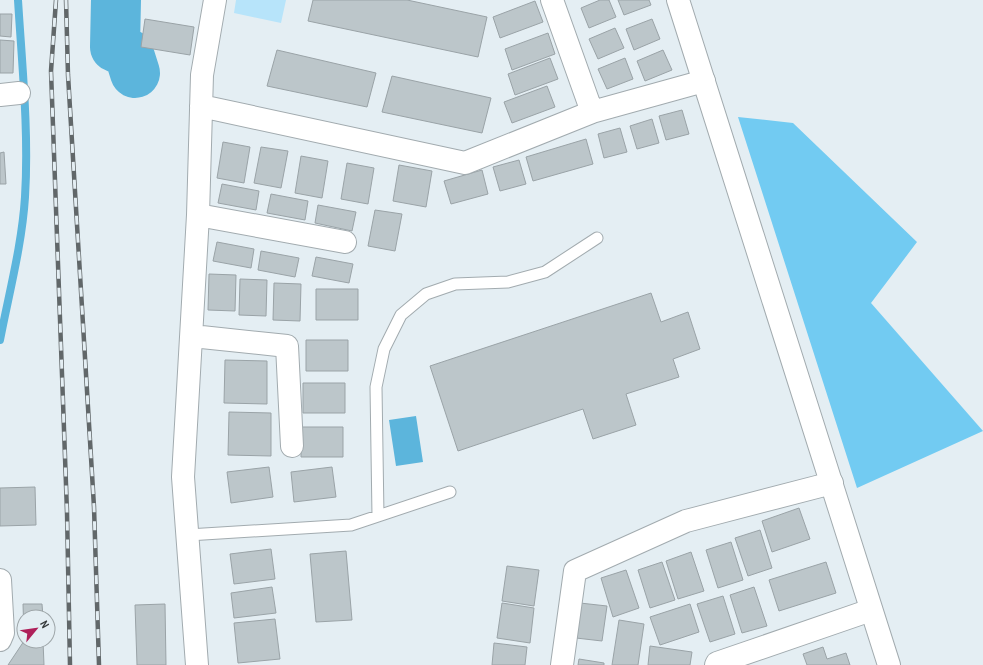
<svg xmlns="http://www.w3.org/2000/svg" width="983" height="665" viewBox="0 0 983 665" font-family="'Archivo Narrow',sans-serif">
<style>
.green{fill:#b7e4fa}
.forest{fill:#72cbf2}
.water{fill:#5cb5dc}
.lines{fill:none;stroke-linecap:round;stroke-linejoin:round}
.stream{stroke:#5cb5dc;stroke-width:8}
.river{stroke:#5cb5dc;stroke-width:50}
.building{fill:#bcc6ca;stroke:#9aa3a7}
.service-casing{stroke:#a2abaf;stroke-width:13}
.minor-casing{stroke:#a2abaf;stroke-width:24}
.tertiary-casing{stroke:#a2abaf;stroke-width:24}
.service{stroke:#fff;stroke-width:11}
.minor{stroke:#fff;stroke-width:22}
.tertiary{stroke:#fff;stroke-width:22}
.rail-casing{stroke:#616769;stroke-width:4.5}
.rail{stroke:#e4eef3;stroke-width:3;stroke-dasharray:9;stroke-linecap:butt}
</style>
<rect width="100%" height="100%" fill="#e4eef3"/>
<path class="green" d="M 236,0 L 286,0 L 281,23 L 234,13 Z"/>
<path class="forest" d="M 738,117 L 793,123 L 917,242 L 871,303 L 983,431 L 857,488 Z"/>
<path class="water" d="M 98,0 L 116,0 L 115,58 L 101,48 Z
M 416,416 L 423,462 L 396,466 L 389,420 Z"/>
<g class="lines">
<path class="stream" d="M 0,340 C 9,293 22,245 25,197 C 29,132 22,65 18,0"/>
<path class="river" d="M 116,0 L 115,47 L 129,54 L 135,73"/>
</g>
<path class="building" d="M 313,0 L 407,0 L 487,17 L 478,57 L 308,21 Z
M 600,0 L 609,0 L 616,17 L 589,28 L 581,8 Z
M 618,0 L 649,0 L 651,5 L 624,15 Z
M 535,1 L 543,22 L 500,38 L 493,17 Z
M 0,14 L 12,14 L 11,37 L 0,36 Z
M 145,19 L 194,27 L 190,55 L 141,47 Z
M 652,19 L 660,39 L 634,50 L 626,29 Z
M 615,28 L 624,48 L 598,59 L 589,39 Z
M 548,33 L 555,54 L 512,70 L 505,49 Z
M 0,40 L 14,41 L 13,73 L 0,73 Z
M 277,50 L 376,73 L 367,107 L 267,86 Z
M 663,50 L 672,70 L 645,81 L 637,61 Z
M 550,58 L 558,79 L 515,95 L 508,74 Z
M 625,58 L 633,79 L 607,89 L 598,69 Z
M 392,76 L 491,98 L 482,133 L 382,112 Z
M 547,86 L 555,107 L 512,123 L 504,102 Z
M 682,110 L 689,134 L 666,140 L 659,116 Z
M 652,119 L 659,143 L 637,149 L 630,126 Z
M 620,128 L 627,152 L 604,158 L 598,134 Z
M 586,139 L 593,164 L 533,181 L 526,157 Z
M 223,142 L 250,147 L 244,183 L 217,178 Z
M 261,147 L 288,151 L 281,188 L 254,183 Z
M 4,152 L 6,184 L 0,184 L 0,153 Z
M 301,156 L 328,161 L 322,198 L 295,193 Z
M 519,160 L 526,184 L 500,191 L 493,167 Z
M 347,163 L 374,168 L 368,204 L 341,199 Z
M 399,165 L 432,171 L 426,207 L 393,201 Z
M 482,170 L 488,194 L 451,204 L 444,181 Z
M 222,184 L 259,191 L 256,210 L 218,203 Z
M 271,194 L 308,201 L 305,220 L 267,213 Z
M 318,205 L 356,212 L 352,231 L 315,223 Z
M 375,210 L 402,214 L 395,251 L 368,246 Z
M 217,242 L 254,249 L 251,268 L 213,261 Z
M 261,251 L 299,258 L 295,277 L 258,270 Z
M 316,257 L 353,264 L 349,283 L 312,276 Z
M 209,274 L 236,275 L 235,311 L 208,310 Z
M 240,279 L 267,280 L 266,316 L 239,315 Z
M 274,283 L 301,284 L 300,321 L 273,320 Z
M 316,289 L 358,289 L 358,320 L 316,320 Z
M 651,293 L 661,322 L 688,312 L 700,349 L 673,359 L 679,377 L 626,394 L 636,425 L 593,439 L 583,409 L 458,451 L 430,366 Z
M 306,340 L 348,340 L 348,371 L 306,371 Z
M 225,360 L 267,361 L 267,404 L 224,403 Z
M 303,383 L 345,383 L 345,413 L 303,413 Z
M 229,412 L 271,413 L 271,456 L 228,455 Z
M 301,427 L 343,427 L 343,457 L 301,457 Z
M 269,467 L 273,497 L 231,503 L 227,472 Z
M 332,467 L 336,497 L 294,502 L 291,472 Z
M 35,487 L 36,525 L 0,526 L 0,488 Z
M 799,508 L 810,539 L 772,552 L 762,521 Z
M 760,530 L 772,568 L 748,576 L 735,538 Z
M 731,542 L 743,580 L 718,588 L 706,550 Z
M 271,549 L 275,579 L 234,584 L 230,554 Z
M 346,551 L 352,620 L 316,622 L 310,554 Z
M 691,552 L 704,591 L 678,599 L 666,561 Z
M 662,562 L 675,600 L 650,608 L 638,570 Z
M 826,562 L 836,593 L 779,611 L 769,580 Z
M 507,566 L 539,570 L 534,606 L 502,601 Z
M 626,570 L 639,608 L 613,617 L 601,578 Z
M 272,587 L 276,613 L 234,618 L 231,593 Z
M 754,587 L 767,626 L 742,633 L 730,595 Z
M 723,596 L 735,634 L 710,642 L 697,604 Z
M 502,603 L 534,608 L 530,643 L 497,638 Z
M 580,603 L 607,606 L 602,641 L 576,638 Z
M 23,604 L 42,604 L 43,617 L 24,617 L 24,635 Z
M 165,604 L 166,665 L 137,665 L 135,605 Z
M 690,604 L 699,632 L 660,645 L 650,617 Z
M 275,619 L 280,659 L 238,663 L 234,623 Z
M 619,620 L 644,624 L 638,665 L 612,665 Z
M 24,641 L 43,641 L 44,665 L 8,665 Z
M 494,643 L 527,647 L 525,665 L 492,665 Z
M 650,646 L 692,652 L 690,665 L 648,665 Z
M 823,647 L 827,659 L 846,653 L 850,665 L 807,665 L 803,654 Z
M 579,659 L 604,663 L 604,665 L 578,665 Z"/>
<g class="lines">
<g class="service-casing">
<path id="service" d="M 378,516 L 376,387 L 384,349 L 401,315 L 426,294 L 455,284 L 508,282 L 545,272 L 597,238
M 188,535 L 351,525 L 450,492"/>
</g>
<g class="minor-casing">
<path id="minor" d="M 552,0 L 592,112
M 0,95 L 19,93
M 201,106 L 465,163 L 592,112 L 704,81
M 198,215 L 345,242
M 192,336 L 287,346 L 292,446
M 0,580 L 3,633 L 0,640
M 197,665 L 183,477 L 198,215 L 202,75 L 215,0
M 562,665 L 575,571 L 686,521 L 832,483
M 716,665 L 717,663 L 871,610"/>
</g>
<g class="tertiary-casing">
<path id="tertiary" d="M 678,0 L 889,665"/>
</g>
<use href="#service" class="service"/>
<use href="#minor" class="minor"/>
<use href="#tertiary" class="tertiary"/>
<g class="rail-casing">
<path id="rail" d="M 56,0 L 51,71 L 67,512 L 70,665
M 66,0 L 68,75 L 94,507 L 99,665"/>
</g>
<use href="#rail" class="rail"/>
</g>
<g transform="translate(36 629) rotate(61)"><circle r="19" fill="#e4eef3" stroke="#9ea6a9"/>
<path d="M0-3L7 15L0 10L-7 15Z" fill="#ae205a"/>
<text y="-6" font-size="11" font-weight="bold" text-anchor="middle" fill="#363a3b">N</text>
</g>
</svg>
